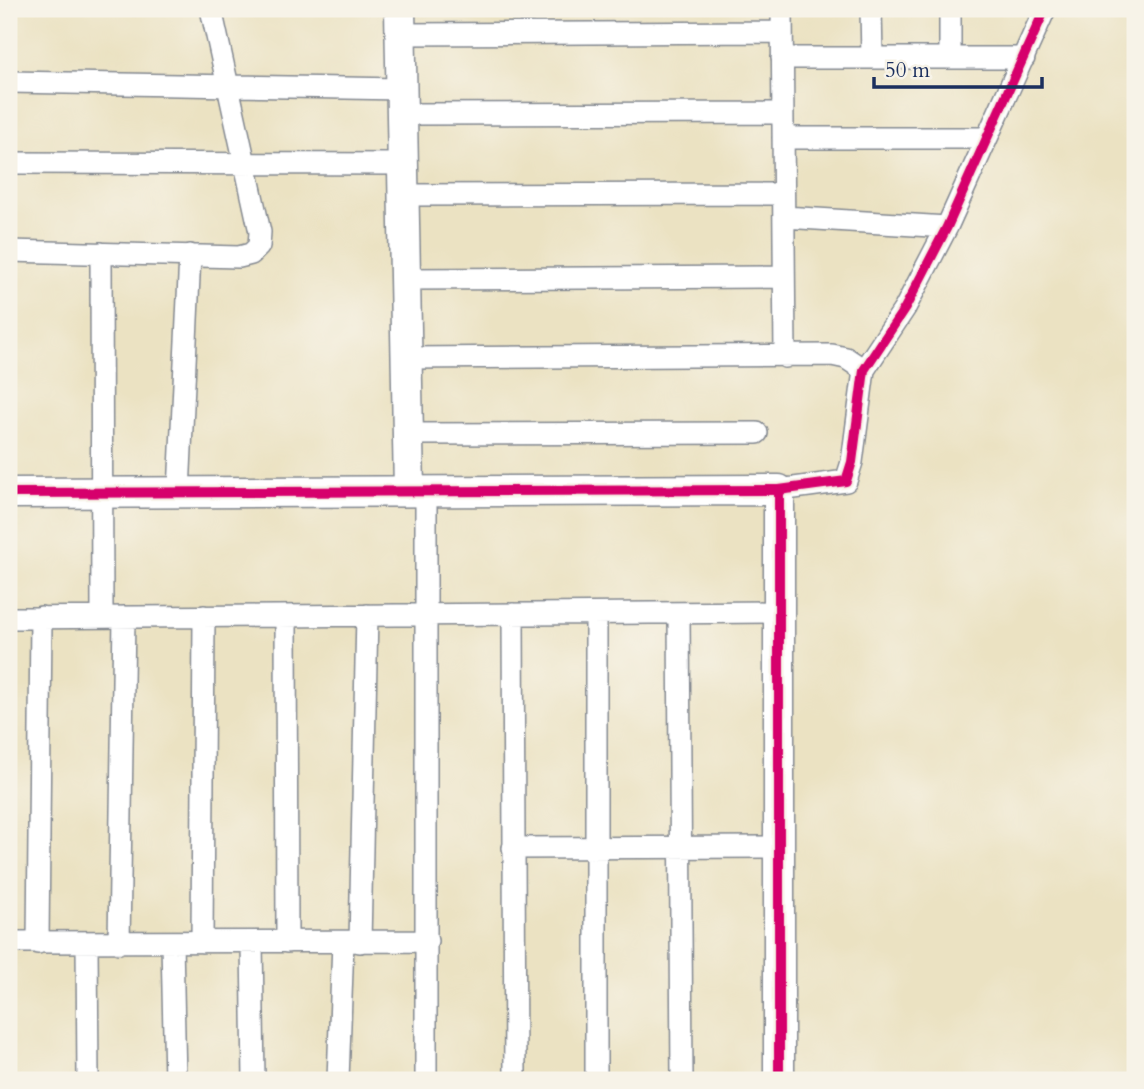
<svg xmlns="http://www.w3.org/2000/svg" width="1144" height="1089" viewBox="0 0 1144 1089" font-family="Cardo,serif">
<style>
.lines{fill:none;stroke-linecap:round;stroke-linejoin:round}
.street-casing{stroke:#838890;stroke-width:24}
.secondary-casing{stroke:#838890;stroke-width:33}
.street{stroke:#fff;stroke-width:21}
.secondary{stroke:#fff;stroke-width:30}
.cycleway-casing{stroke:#f7f3e8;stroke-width:15}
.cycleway{stroke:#d6006c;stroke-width:10}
</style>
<rect width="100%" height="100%" fill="#f7f3e8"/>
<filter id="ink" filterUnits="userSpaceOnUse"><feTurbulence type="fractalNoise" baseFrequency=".0143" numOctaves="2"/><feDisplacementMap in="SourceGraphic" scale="14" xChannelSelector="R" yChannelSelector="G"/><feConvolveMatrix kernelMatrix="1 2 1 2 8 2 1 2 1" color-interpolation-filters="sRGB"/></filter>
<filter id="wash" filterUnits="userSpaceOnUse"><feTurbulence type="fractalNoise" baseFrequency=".00686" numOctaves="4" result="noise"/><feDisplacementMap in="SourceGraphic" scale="28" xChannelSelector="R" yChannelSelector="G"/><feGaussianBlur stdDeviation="1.57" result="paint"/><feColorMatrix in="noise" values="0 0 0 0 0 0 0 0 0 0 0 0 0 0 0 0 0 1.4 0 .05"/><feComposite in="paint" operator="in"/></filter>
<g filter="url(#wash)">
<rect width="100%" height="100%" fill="#ebe2c2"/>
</g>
<g filter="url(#ink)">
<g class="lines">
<g class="street-casing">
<path id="street" d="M 782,9 L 785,357
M 871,9 L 872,58
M 950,9 L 950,58
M 401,34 L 782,32
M 782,58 L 1024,58
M 9,82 L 401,89
M 401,114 L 783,113
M 783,138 L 987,138
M 9,163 L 402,164
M 403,195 L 783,194
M 784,217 L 947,227
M 9,251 L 239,257 L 251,254 L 259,246 L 260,232 L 211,9
M 101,253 L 102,617
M 405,279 L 784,277
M 406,358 L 832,355 L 846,358 L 864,370
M 408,434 L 757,433
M 779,490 L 846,481 L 852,462 L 864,370 L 905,308 L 947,227 L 1045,9
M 426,491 L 426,1080
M 179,492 L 190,255
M 679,613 L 682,1080
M 513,614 L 515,1080
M 286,616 L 287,942
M 9,618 L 779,612
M 513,848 L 779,847
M 9,942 L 427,941
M 202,942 L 204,616
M 252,942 L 254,1080
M 360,942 L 367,615
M 38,943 L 41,617
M 87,943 L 88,1080
M 119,943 L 124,617
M 172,943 L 175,1080
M 338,1080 L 343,942
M 596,1080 L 596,614"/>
</g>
<g class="secondary-casing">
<path id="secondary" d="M 400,9 L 409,491
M 9,493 L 779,490 L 779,1080"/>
</g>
<use href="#street" class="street"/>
<use href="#secondary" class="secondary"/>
<g class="cycleway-casing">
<path id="cycleway" d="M 9,493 L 779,490 L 846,481 L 852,462 L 864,370 L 905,308 L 947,227 L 1045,9
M 779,1080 L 779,490"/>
</g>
<use href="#cycleway" class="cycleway"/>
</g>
</g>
<rect width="1144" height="1089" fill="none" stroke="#f7f3e8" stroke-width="35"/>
<path d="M874 77v10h168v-10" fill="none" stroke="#1b2f5e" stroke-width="3.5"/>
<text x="885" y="77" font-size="21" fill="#1b2f5e" stroke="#f7f3e8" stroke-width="5" paint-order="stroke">50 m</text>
</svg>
